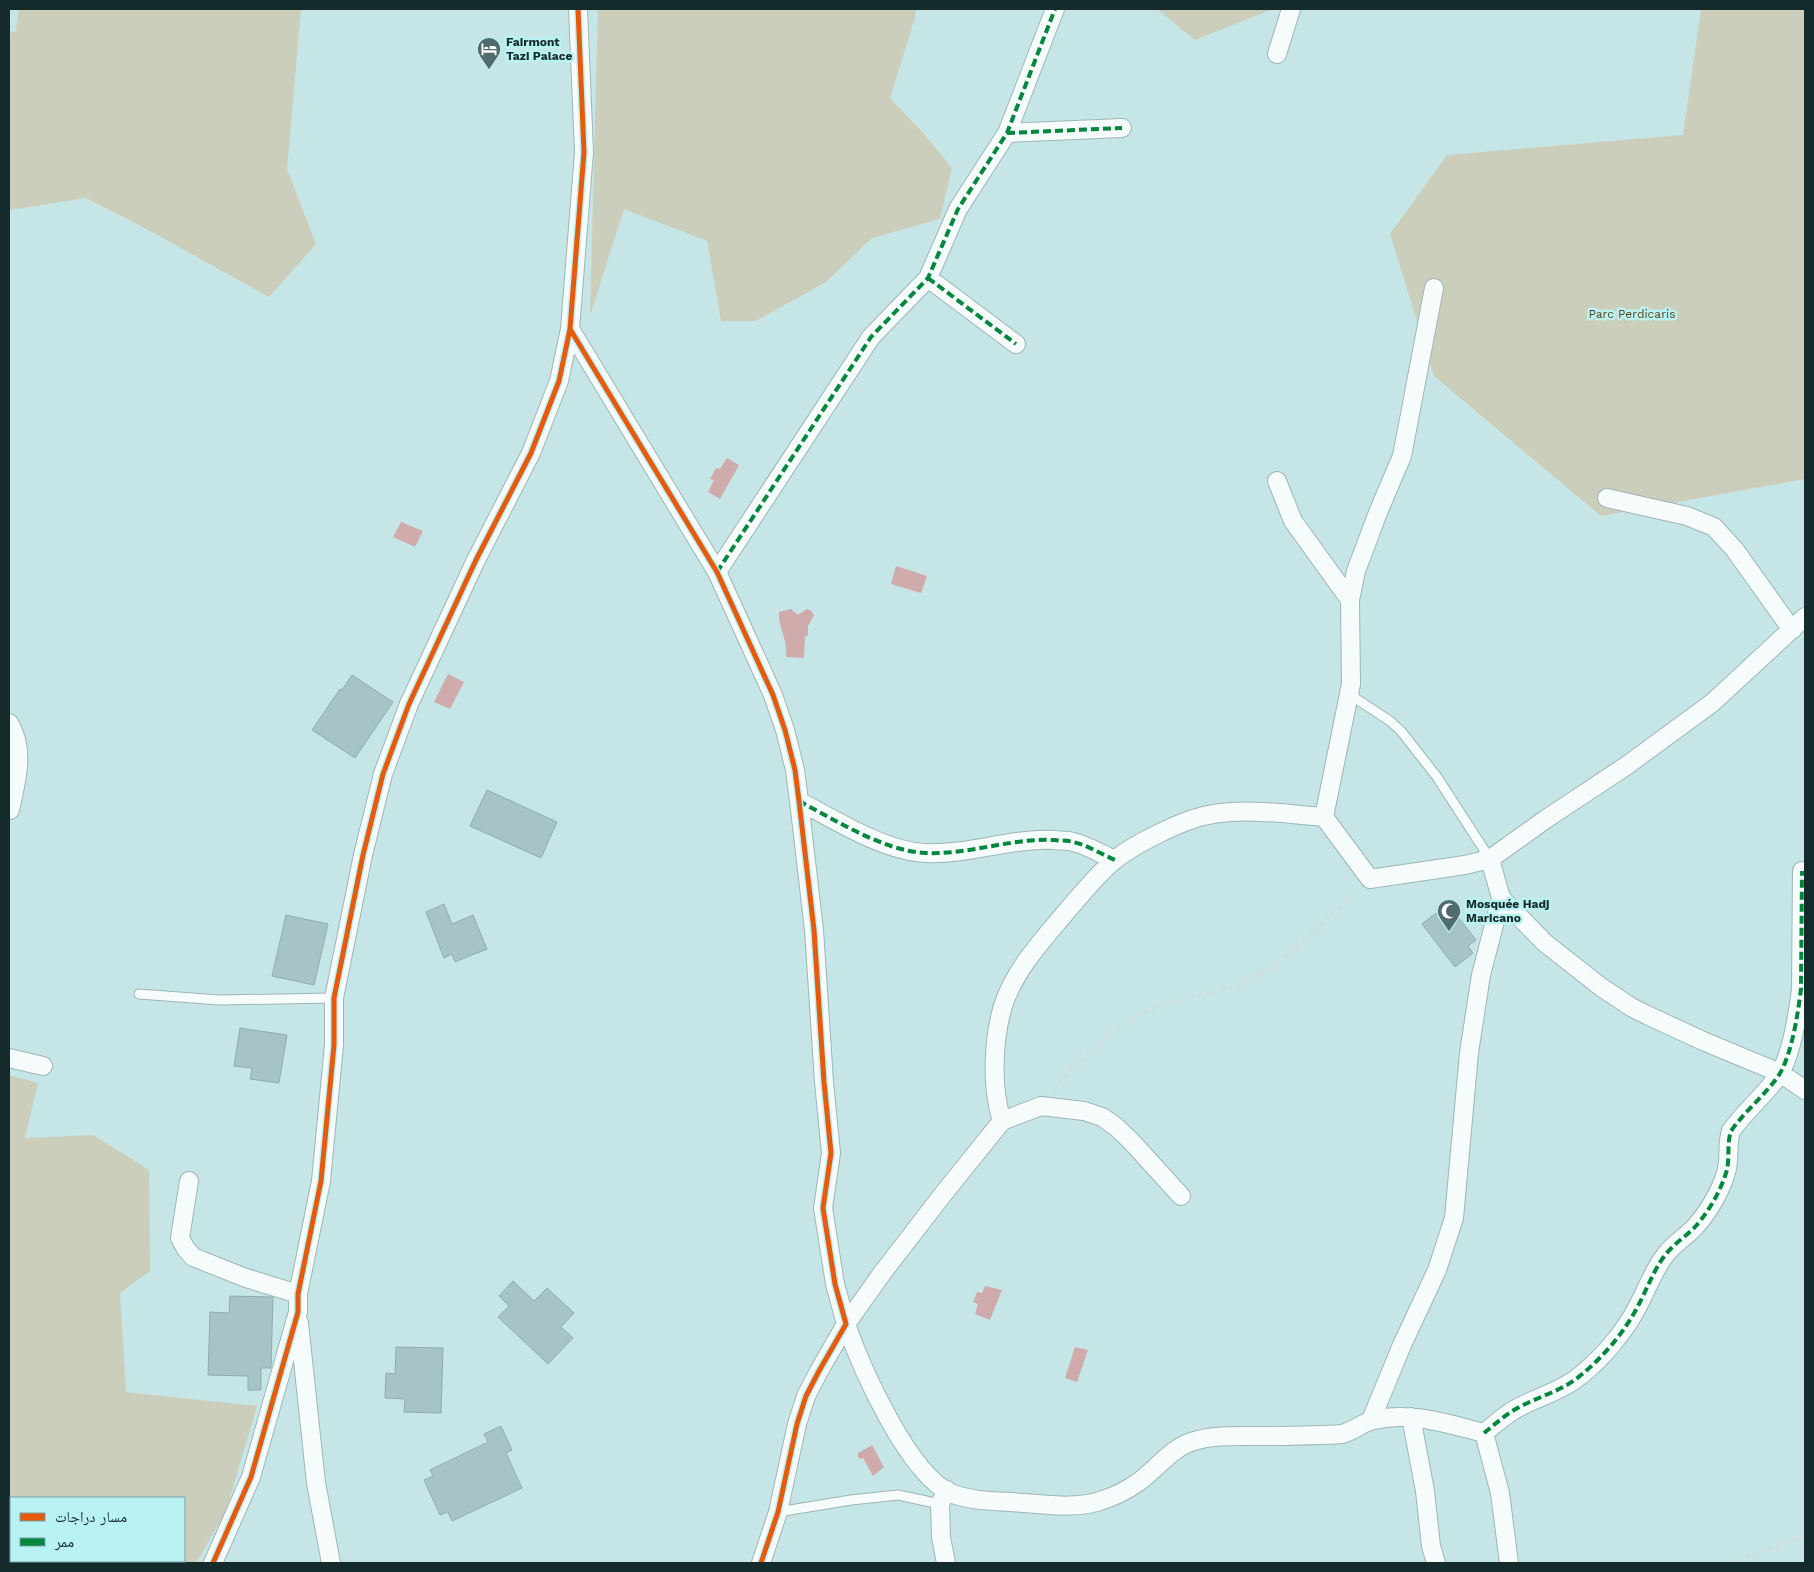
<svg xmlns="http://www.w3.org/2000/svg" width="1814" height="1572" viewBox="0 0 1814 1572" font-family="'Work Sans','Noto Naskh Arabic',sans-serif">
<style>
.green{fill:#cccebc;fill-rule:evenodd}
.water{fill:#d0abab}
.building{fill:#a6c4c6;stroke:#93abac}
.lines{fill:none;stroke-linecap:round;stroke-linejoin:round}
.service-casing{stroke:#9db6b7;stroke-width:11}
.minor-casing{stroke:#9db6b7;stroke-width:20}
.path{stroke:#d2dcdd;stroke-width:3;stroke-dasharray:4 4;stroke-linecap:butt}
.service{stroke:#f6fbfb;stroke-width:9}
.minor{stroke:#f6fbfb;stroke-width:18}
.quiet{stroke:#00873e;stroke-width:4;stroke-dasharray:8 4;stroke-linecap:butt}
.cycleway-casing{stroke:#b9f2f3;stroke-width:8}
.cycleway{stroke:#e8590c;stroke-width:5}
.labels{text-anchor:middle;stroke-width:5;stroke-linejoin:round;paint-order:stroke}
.poi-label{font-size:12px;font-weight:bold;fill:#142a2b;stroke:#b9f2f3;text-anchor:start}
.park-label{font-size:12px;fill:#5b4318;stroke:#b9f2f3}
</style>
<rect width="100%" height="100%" fill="#c6e5e6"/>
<path class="green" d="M 19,9 L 301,9 L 287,169 L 316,244 L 269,297 L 143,227 L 86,198 L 9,210 L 9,33 L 16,31 Z
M 598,9 L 916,9 L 915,18 L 890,98 L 925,135 L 952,168 L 940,219 L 872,238 L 826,282 L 756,321 L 721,321 L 707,241 L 624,209 L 590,316 Z
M 1157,9 L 1273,9 L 1195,40 Z
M 1701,9 L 1805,9 L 1805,479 L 1601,516 L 1434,376 L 1390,234 L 1447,155 L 1683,135 Z
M 9,1075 L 38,1083 L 25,1138 L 93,1135 L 149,1170 L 150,1271 L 120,1293 L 126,1392 L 257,1406 L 226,1511 L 196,1563 L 9,1563 ZM 184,1498 L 184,1561 L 11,1561 L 11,1498 Z"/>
<path class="water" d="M 727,458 L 739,465 L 720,499 L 708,492 L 714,480 L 710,479 L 716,468 L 720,469 Z
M 401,522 L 423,531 L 415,547 L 393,537 Z
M 896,566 L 927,576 L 921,593 L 891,584 Z
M 791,609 L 798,615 L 807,609 L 811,611 L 814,615 L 808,626 L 808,635 L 805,637 L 804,658 L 786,657 C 788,637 778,630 779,612 Z
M 448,674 L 464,682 L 450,709 L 434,702 Z
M 985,1286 L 1002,1290 L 990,1320 L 975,1314 L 978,1304 L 973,1302 L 977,1292 L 982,1293 Z
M 1075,1347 L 1088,1350 L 1077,1382 L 1065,1378 Z
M 872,1445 L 884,1467 L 873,1476 L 863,1458 L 860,1459 L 858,1457 L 858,1453 Z"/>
<path class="building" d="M 352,675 L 393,702 L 355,758 L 312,730 L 340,689 L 342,690 Z
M 487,790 L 557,822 L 541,858 L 470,826 Z
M 444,904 L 452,924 L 473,915 L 487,949 L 455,962 L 452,954 L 444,958 L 426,912 Z
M 1448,904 L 1476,940 L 1468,946 L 1473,953 L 1455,967 L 1422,924 Z
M 286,915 L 328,924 L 314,985 L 272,976 Z
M 240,1028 L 287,1035 L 279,1083 L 250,1079 L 252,1068 L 234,1066 Z
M 513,1281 L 534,1301 L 547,1288 L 574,1313 L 561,1327 L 573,1338 L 548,1364 L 498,1317 L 509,1306 L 499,1296 Z
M 230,1296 L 273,1297 L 271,1368 L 261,1368 L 261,1390 L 248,1390 L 248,1376 L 208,1375 L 210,1312 L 229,1313 Z
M 396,1347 L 443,1348 L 441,1413 L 404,1412 L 405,1399 L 385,1398 L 386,1373 L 395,1374 Z
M 501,1426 L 512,1450 L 506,1453 L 522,1488 L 452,1521 L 448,1512 L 440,1515 L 424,1480 L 433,1476 L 430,1470 L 488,1442 L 484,1434 Z"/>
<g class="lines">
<g class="service-casing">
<path id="service" d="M 1352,689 L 1355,698 L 1390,721 L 1401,731 L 1437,777 L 1490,859
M 139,994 L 219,1000 L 334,998
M 778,1512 L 851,1500 L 898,1495 L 940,1504"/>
</g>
<g class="minor-casing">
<path id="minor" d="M 578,9 L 584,152 L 570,329 L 717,572 L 773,695 L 785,730 L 795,770 L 799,801 L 814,930 L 824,1082 L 831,1153 L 823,1208 L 835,1284 L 846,1324 L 819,1371 L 806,1396 L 797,1424 L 778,1512 L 761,1563
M 1277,54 L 1291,9
M 1007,133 L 1122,128
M 928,278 L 1016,344
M 1277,481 L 1293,521 L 1350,600
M 1607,498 L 1687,516 L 1714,527 L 1735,550 L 1792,630
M 717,572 L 871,337 L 928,278 L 958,209 L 1007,133 L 1055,9
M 9,723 C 26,751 16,781 10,810
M 799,801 C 835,820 884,851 925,853 C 970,855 1009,838 1054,840 C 1060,841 1067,840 1073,842 C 1087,845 1101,854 1115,860
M 1324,817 L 1351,684 L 1350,600 L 1356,571 L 1379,510 L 1402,456 L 1434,288
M 1490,859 L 1501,898 L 1545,943 L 1601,987 L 1631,1007 L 1647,1015 L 1703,1041 L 1780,1073 L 1805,1090
M 9,1058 L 43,1066
M 1002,1121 C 991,1088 993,1039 1003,1006 C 1015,969 1042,941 1066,912 C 1082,894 1097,874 1116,859 C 1133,845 1172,826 1193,819 C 1233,805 1283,814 1324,817 L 1370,879 L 1465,865 L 1490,859 L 1546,819 L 1626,766 L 1712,703 L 1805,617
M 189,1181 L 180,1238 L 186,1249 L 193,1257 L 246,1278 L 298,1294
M 1181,1196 L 1131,1141 L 1115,1126 L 1102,1117 L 1084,1111 L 1041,1106 L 1002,1121 L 944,1193 L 883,1272 L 846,1324 C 861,1367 909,1477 953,1494 C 975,1502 1001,1501 1024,1503 C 1050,1505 1079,1509 1103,1500 C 1115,1496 1127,1490 1137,1483 C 1155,1471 1170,1449 1191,1442 C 1211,1435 1234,1436 1255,1436 C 1284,1436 1313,1436 1342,1434 C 1354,1431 1363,1422 1374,1420 C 1411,1411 1448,1424 1484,1433
M 299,1323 L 316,1483 L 331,1563
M 1411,1417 L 1425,1491 L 1431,1546 L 1436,1563
M 1371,1420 L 1402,1345 L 1437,1270 L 1454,1218 L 1469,1053 L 1481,975 L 1501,898
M 1484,1433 C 1494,1425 1504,1416 1514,1410 C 1534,1398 1557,1393 1576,1379 C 1601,1360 1625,1332 1639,1304 C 1648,1287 1654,1269 1666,1254 C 1674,1244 1685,1237 1694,1228 C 1707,1214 1719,1194 1725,1176 C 1731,1161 1726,1146 1731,1131 C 1745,1111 1765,1095 1779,1075 C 1792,1054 1798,1013 1801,989 L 1802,871
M 1484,1433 L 1500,1493 L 1509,1563
M 213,1563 L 251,1477 L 298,1312 L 298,1294 L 321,1181 L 334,1045 L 334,998 L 363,855 L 383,774 L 409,704 L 476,560 L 531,453 L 559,381 L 570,329
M 946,1563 L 941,1537 L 940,1504 L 947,1490"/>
</g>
<path class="path" d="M 1054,1090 C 1075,1063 1106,1035 1135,1017 C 1146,1010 1171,1002 1185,998 C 1206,992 1230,991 1250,980 C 1291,958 1323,922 1357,891
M 1731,1563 L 1805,1536"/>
<use href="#service" class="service"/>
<use href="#minor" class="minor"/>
<path class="quiet" d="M 1007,133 L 1122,128
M 928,278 L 1016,344
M 717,572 L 871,337 L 928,278 L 958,209 L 1007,133 L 1055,9
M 799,801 C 835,820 884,851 925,853 C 970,855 1009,838 1054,840 C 1060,841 1067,840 1073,842 C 1087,845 1101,854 1115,860
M 1484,1433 C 1494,1425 1504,1416 1514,1410 C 1534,1398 1557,1393 1576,1379 C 1601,1360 1625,1332 1639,1304 C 1648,1287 1654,1269 1666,1254 C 1674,1244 1685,1237 1694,1228 C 1707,1214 1719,1194 1725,1176 C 1731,1161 1726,1146 1731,1131 C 1745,1111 1765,1095 1779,1075 C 1792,1054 1798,1013 1801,989 L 1802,871"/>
<g class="cycleway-casing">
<path id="cycleway" d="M 578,9 L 584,152 L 570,329 L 717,572 L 773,695 L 785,730 L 795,770 L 799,801 L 814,930 L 824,1082 L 831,1153 L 823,1208 L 835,1284 L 846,1324 L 819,1371 L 806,1396 L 797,1424 L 778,1512 L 761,1563
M 213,1563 L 251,1477 L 298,1312 L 298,1294 L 321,1181 L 334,1045 L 334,998 L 363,855 L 383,774 L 409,704 L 476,560 L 531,453 L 559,381 L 570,329"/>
</g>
<use href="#cycleway" class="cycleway"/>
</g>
<defs>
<g id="hotel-pin" transform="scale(1.25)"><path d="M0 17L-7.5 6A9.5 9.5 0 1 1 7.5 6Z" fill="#526b6c" stroke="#b9f2f3"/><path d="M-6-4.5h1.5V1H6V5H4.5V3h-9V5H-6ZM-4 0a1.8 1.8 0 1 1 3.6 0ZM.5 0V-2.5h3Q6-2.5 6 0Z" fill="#fff"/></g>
<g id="mosque-pin" transform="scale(1.25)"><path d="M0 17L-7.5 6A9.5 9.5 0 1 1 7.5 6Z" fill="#526b6c" stroke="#b9f2f3"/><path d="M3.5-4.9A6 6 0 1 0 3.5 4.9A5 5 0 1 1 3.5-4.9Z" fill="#fff"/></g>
</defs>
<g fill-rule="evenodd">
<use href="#hotel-pin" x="489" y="49"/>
<use href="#mosque-pin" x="1449" y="911"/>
</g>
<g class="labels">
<g class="poi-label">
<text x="506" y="46">Fairmont<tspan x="506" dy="14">Tazi Palace</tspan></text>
<text x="1466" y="908">Mosquée Hadj<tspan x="1466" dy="14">Maricano</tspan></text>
</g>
<g class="park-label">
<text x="1632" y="318">Parc Perdicaris</text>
</g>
</g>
<rect width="1814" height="1572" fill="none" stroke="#142a2b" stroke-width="20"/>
<rect x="10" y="1497" width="175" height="65" fill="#b9f2f3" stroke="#77a2a3"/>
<rect x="20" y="1513" width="25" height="8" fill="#e8590c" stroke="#77a2a3"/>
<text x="55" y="1522" font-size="15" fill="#142a2b">مسار دراجات</text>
<rect x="20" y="1538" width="25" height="8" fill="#00873e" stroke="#77a2a3"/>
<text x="55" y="1547" font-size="15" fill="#142a2b">ممر</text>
</svg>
